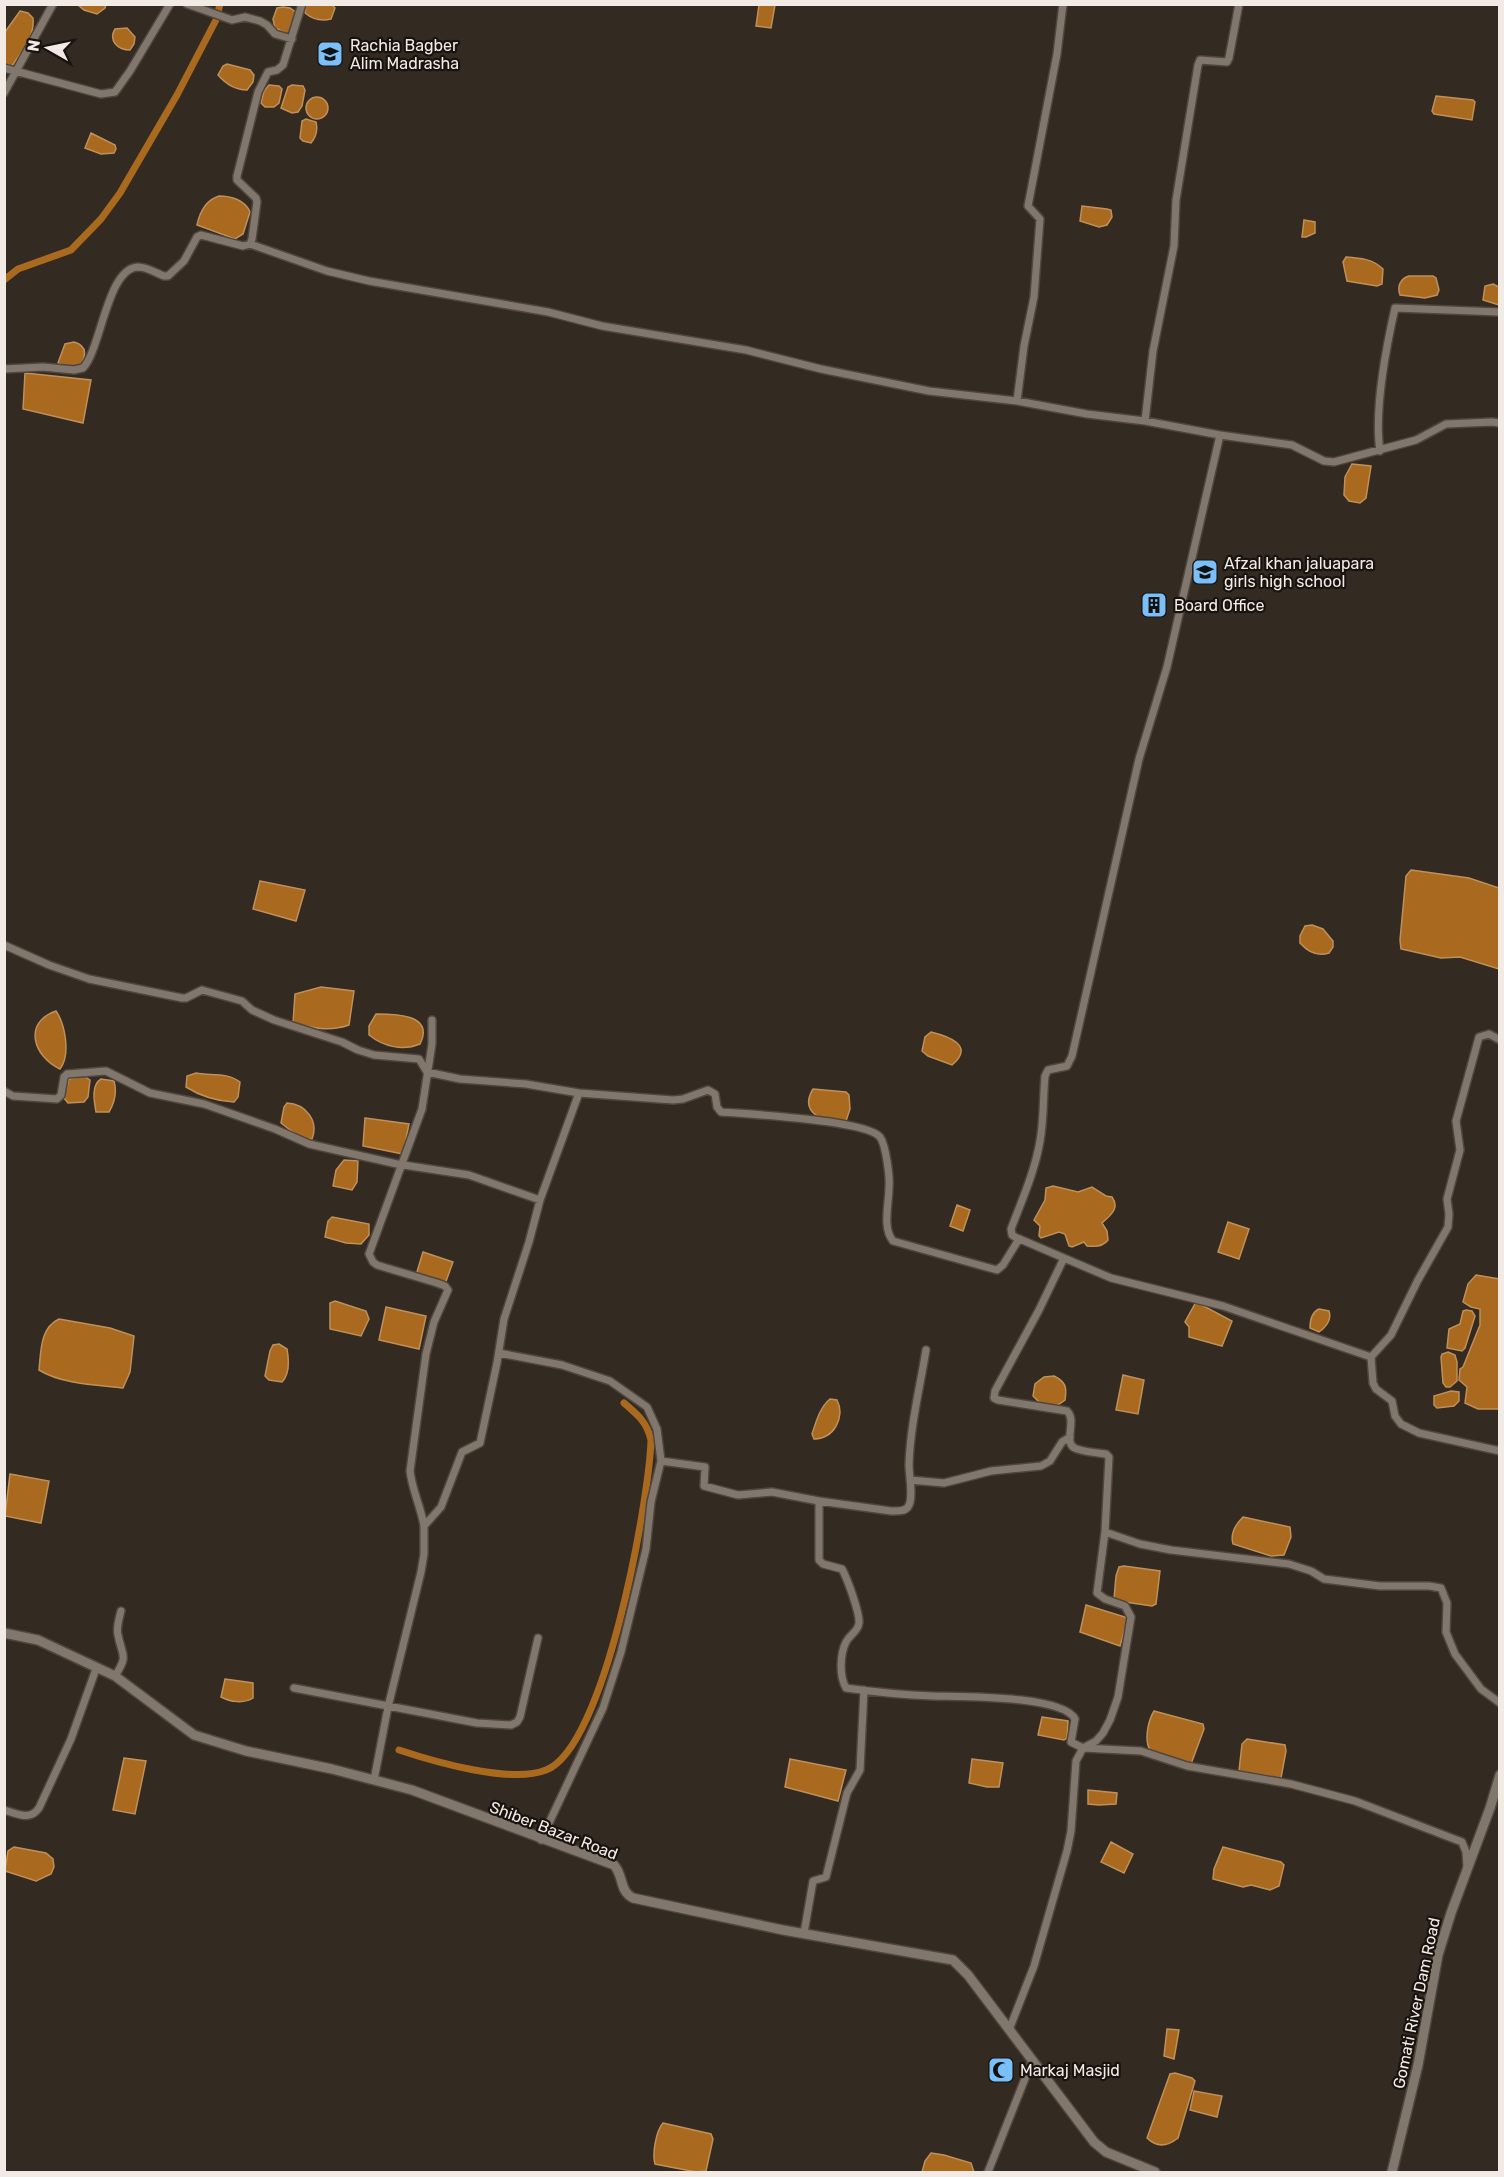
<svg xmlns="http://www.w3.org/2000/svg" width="1504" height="2177" viewBox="0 0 1504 2177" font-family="Rubik,sans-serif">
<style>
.water{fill:#a9691f;stroke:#bf905a;stroke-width:1.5}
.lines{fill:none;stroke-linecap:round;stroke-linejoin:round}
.canal{stroke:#a9691f;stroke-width:7}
.street-casing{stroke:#4f463f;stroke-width:10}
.secondary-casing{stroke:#4f463f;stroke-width:12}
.street{stroke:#82776d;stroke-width:7}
.secondary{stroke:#82776d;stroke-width:9}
.labels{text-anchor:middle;stroke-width:4.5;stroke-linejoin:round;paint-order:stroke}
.poi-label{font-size:16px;fill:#f2ebe5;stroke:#18130f;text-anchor:start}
.street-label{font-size:16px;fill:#f2ebe5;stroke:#18130f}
</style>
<rect width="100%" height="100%" fill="#332a21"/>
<path class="water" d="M 78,5 L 106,5 L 105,8 L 97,14 L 84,10 Z
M 306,5 L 332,5 L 335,8 L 331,19 C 322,21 312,19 305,13 Z
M 759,5 L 775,5 L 771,28 L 756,26 Z
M 283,7 L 290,8 L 296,12 L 292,29 L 288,34 L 275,28 L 273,19 L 277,8 Z
M 20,11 L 28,13 L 33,18 C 35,37 22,51 12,66 L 5,65 L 5,32 Z
M 127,28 L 135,37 L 134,44 L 130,50 C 118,50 108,41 115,29 Z
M 227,64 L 250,70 L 254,75 L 253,82 L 247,90 C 235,90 225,83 218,75 L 223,66 Z
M 269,85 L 279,86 L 282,89 L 279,103 L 274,107 L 265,107 L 261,103 L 264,91 Z
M 292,85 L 303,86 L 305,90 L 302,106 L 298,112 L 292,113 L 281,108 L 288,87 Z
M 1436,96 L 1473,100 L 1475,102 L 1472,120 L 1434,114 L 1432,111 Z
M306 108a11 11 0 1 1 22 0a11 11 0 1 1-22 0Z
M 306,119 L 316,122 C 318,130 316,137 311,143 L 303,141 L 300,138 L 302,121 Z
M 91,133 L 115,145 L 116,149 L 114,153 L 101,154 L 85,148 Z
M 219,196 C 231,196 245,200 250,212 L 243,234 L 235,239 L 197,225 C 200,211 206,200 219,196 Z
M 1082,206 L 1107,209 L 1111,210 L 1112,217 L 1107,225 L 1099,227 L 1080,221 Z
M 1304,220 L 1315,222 L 1315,233 L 1306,237 L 1302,237 Z
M 1346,257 C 1360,258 1373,259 1383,269 L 1382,284 L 1377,286 L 1347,281 L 1343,262 Z
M 1409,276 L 1433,276 L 1436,278 L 1439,290 L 1437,295 L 1425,298 L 1400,295 C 1397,286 1400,279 1409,276 Z
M 1493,284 L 1499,287 L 1499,305 L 1483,300 L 1485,286 Z
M 74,342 C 89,346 85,357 80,368 L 65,367 L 58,363 L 65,344 Z
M 25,373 L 91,380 L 83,423 L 23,409 Z
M 1352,464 L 1371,466 L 1366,498 L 1360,503 L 1349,501 L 1344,495 L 1345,477 Z
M 1411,870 L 1469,878 L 1499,888 L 1499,969 L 1460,957 L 1441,958 L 1401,949 L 1400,940 L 1406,876 Z
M 260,881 L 305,890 L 296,921 L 253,909 Z
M 1312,925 L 1323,929 L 1333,941 L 1333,947 L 1329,953 C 1317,957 1308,952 1300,943 L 1300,936 L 1305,926 Z
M 321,987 L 354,991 L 349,1025 C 329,1032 313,1028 293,1023 L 295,994 Z
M 56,1011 C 65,1024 71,1055 60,1069 C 34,1057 22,1023 56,1011 Z
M 376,1014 C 395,1014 435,1014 420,1044 C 403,1051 384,1047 369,1035 L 369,1026 Z
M 931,1032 C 947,1036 976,1045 952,1065 L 928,1056 L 922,1051 L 925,1037 Z
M 196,1073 C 211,1076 227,1072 240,1082 L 238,1097 L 234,1102 C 217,1101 200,1096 186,1087 L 187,1076 Z
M 84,1076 L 90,1080 L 88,1097 L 84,1102 L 68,1103 L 64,1098 L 69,1079 Z
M 101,1079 L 114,1081 C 117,1092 115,1102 109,1112 L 96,1112 C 94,1101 91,1085 101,1079 Z
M 813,1089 L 846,1092 L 849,1095 L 850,1109 L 846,1121 C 826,1124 798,1114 813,1089 Z
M 287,1103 C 306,1104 319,1121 312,1139 L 303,1140 L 281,1123 L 284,1107 Z
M 365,1118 L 409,1124 L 403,1154 L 363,1146 Z
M 344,1160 L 358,1161 L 357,1182 L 352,1190 L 333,1186 L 336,1170 Z
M 1053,1186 L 1078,1192 L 1092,1187 L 1106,1196 L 1112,1197 C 1120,1208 1111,1215 1102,1223 L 1107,1231 L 1108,1240 C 1103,1247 1095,1247 1087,1246 L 1084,1242 L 1072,1247 L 1069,1246 L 1065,1234 L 1059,1232 L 1041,1238 L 1039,1236 L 1040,1226 L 1034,1220 L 1045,1200 L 1046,1188 Z
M 957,1205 L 970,1210 L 963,1231 L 950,1226 Z
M 332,1217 L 369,1224 L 369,1235 L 361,1244 L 346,1243 L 325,1237 L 328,1221 Z
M 1228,1222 L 1249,1229 L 1239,1259 L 1218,1252 Z
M 423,1252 L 453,1262 L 445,1284 L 416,1275 Z
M 1476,1275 L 1499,1279 L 1499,1409 L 1478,1409 L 1465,1403 L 1467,1387 L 1459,1380 L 1460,1369 L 1463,1367 L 1480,1325 L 1480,1309 L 1471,1307 L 1463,1302 L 1468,1284 Z
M 335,1301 L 366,1311 L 369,1319 L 361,1336 L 330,1329 L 330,1303 Z
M 1196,1302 L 1232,1321 L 1222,1346 L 1189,1337 L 1189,1327 L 1185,1322 Z
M 386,1307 L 426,1316 L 419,1349 L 379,1340 Z
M 1319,1309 L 1329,1311 C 1332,1320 1326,1327 1319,1332 L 1310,1328 C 1310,1320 1312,1312 1319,1309 Z
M 1466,1310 L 1472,1311 L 1475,1316 L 1465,1348 L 1462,1351 L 1447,1348 L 1449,1329 L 1460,1324 L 1463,1311 Z
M 59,1319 L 110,1328 L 134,1336 L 130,1372 L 123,1388 C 98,1385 61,1384 39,1370 C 41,1351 40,1328 59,1319 Z
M 279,1344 L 287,1349 C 289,1360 290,1374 282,1382 L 269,1380 L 265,1376 L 270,1351 L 273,1345 Z
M 1448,1352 L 1455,1355 L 1457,1362 L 1457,1381 L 1450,1387 L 1446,1387 L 1443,1383 L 1441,1357 L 1442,1354 Z
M 1123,1375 L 1144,1380 L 1138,1414 L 1116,1410 Z
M 1054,1376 C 1066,1382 1067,1387 1065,1400 L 1058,1405 L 1041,1404 L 1033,1396 L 1035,1384 L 1044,1377 Z
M 1451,1391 L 1459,1392 L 1459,1401 L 1454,1406 L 1437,1408 L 1434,1405 L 1434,1396 Z
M 830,1399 L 837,1400 C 846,1417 833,1440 814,1439 L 812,1434 C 816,1422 820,1407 830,1399 Z
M 10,1474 L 49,1481 L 41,1523 L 5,1516 Z
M 1243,1517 L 1290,1527 L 1291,1537 L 1284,1555 L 1271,1556 L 1233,1544 C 1230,1534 1236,1524 1243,1517 Z
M 1124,1566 L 1160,1571 L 1156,1604 L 1152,1606 L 1118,1601 L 1114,1599 L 1116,1576 L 1119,1567 Z
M 1086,1605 L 1128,1618 L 1120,1646 L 1080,1632 Z
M 225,1679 L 253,1683 L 253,1698 C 244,1704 230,1702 221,1697 Z
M 1154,1711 L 1203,1724 L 1204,1729 L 1191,1764 L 1150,1750 C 1144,1740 1148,1721 1154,1711 Z
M 1042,1717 L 1068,1721 L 1067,1738 L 1064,1740 L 1038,1735 Z
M 1247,1739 L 1285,1745 L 1286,1751 L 1281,1778 L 1239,1771 L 1242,1744 Z
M 124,1758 L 146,1761 L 135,1814 L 113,1810 Z
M 790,1759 L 846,1770 L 838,1801 L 785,1787 Z
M 972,1759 L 1003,1763 L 999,1787 L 987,1787 L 969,1783 Z
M 1088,1790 L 1117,1793 L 1116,1804 L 1099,1805 L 1088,1804 Z
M 1111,1842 L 1133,1854 L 1124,1873 L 1101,1862 Z
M 14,1847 L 46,1853 L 53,1859 L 54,1867 L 51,1874 L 36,1881 L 5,1871 L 8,1851 Z
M 1223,1847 L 1281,1862 L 1284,1865 L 1279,1886 L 1270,1890 L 1251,1885 L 1243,1887 L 1213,1879 L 1214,1869 Z
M 1167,2029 L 1179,2030 L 1174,2059 L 1164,2056 Z
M 1175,2073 L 1192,2078 L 1195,2081 L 1178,2138 C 1168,2146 1157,2148 1147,2138 L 1170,2074 Z
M 1194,2091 L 1222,2096 L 1217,2117 L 1190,2110 Z
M 663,2123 L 711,2134 L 713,2139 L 706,2171 L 696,2172 L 655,2164 C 652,2154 656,2131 663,2123 Z
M 931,2153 L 944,2155 L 971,2163 L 974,2172 L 922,2172 L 925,2161 Z"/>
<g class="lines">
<path class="canal" d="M 4,280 L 18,269 L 71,250 L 101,219 L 120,193 L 177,95 L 216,20 L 220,4
M 399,1750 C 435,1762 511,1784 546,1770 C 605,1748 649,1501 651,1440 C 647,1422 637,1414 624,1403"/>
<g class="street-casing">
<path id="street" d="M 187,4 L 232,20 L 245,17 L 260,21 L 267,25 L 275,34 L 292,39
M 4,68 L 101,94 L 115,92 L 130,71 L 170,4
M 4,93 L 53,4
M 250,244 L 327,271 L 369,281 L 548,312 L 602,326 L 746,350 L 821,369 L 929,391 L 1017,401 L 1087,414 L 1145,421 L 1220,435 L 1167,667 L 1139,759 L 1072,1056 L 1067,1066 L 1048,1070 L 1045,1076 C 1043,1097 1044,1119 1040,1141 C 1035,1171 1022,1200 1011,1229 L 1012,1235 L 1015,1237 L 1064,1258 L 1039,1310 L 995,1391 L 994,1398 L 998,1400 L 1067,1411 C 1078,1421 1061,1444 1077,1449 C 1086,1452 1097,1453 1106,1454 L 1109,1457 L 1105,1532 L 1140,1544 L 1171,1550 L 1289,1564 L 1311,1571 L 1324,1579 L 1380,1586 L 1429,1586 L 1441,1588 L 1447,1603 L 1446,1632 L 1455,1654 L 1481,1689 L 1500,1703
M 4,369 L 43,367 L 74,370 L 83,368 C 101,350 107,268 138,267 C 147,267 156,273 164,276 L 168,276 L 184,261 L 197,237 L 201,235 L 243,246 L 250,244 L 252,239 L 257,202 L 256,198 L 237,180 L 237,176 L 258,92 L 268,72 L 277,70 L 283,65 L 302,4
M 1017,401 L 1024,346 L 1034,297 L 1040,219 L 1028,206 L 1057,54 L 1063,4
M 1145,421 L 1153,351 L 1174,246 L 1176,200 L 1198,65 L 1200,60 L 1227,62 L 1229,58 L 1239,4
M 1220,435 L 1292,445 L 1324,461 L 1334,462 L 1416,440 L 1446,424 L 1492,422 L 1500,423
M 1380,451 C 1374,412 1386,348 1395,308 L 1500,312
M 4,945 L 49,965 L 89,979 L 182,998 L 186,998 L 202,990 L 242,1001 L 252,1010 L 274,1020 L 342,1042 L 358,1050 L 374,1055 L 419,1059 L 427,1072 L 460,1079 L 526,1084 L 579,1093 L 673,1100 L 683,1099 L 708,1090 L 715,1094 L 717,1107 L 721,1112 C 747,1114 866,1120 880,1137 C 886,1145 890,1178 889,1187 C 889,1204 882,1228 893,1241 L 997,1270 L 1003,1265 L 1019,1239
M 4,1091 L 13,1096 L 57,1099 L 61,1095 L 64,1077 L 67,1074 L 106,1071 L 150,1093 L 204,1104 L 275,1129 L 309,1144 L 397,1164 L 469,1175 L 540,1200
M 1064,1258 L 1111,1278 L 1223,1306 L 1371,1357 L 1373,1383 L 1376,1389 L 1392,1401 L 1395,1416 L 1401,1424 L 1419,1433 L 1500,1451
M 499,1353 L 562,1365 L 610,1381 L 647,1407 L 657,1429 L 661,1461 L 651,1502 L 646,1549 L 621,1652 L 603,1708 L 541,1840
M 1371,1357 L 1391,1335 L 1418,1280 L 1448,1227 L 1449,1214 L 1447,1199 L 1460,1150 L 1456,1121 L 1479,1037 L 1489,1034 L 1500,1040
M 661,1461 L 705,1467 L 704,1486 L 738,1495 L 772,1492 L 819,1501 L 819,1560 L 823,1564 L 842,1569 C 847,1578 860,1613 859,1623 C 858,1632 850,1634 846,1642 C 840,1654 839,1676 846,1688 C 874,1692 904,1695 933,1696 C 960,1697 1062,1695 1075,1719 L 1071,1742 L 1083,1748 L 1141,1751 L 1187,1766 L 1291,1784 L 1355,1801 L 1462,1842 L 1466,1852 L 1467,1867
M 910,1480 L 944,1483 L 991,1471 L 1041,1466 L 1050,1461 L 1062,1442 L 1070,1437
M 819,1501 L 891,1511 C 897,1511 904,1512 908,1507 C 914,1499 909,1475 909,1465 C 910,1427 920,1387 926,1350
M 424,1526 C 421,1507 412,1490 410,1471 L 426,1354 L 434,1322 L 448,1290 L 445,1286 L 437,1283 L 377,1265 L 373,1262 L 369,1254 L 422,1109 L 432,1044 L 432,1020
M 115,1676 C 129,1654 122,1657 118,1635 C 116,1628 119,1619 121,1611
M 294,1688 L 477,1723 L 511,1725 L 517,1722 L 520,1717 L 538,1638
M 374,1780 L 388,1707 L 421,1572 L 424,1554 L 424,1526 L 441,1507 L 462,1452 L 480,1443 L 497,1363 L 504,1319 L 529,1242 L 540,1200 L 579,1093
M 4,1810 C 18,1814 30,1821 39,1808 L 71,1739 L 96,1669
M 804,1933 L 813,1881 L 826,1877 L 847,1793 L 860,1770 L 864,1690
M 1009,2030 L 1034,1966 L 1067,1851 L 1071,1831 L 1076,1761 L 1083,1748 L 1096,1741 L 1103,1733 L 1110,1720 L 1118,1697 L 1131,1617 L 1125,1606 L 1105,1599 L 1097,1593 L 1105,1532
M 988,2172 L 1032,2061"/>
</g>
<g class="secondary-casing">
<path id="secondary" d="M 4,1633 L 38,1640 L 115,1676 L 194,1735 L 246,1751 L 332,1769 L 412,1790 L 614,1865 C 624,1876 619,1891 633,1898 L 783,1930 L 953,1960 L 968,1975 L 1094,2142 L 1106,2152 L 1155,2172
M 1392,2172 L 1418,2065 L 1438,1955 L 1451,1913 L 1490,1808 L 1500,1775"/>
</g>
<use href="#street" class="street"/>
<use href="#secondary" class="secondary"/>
</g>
<defs>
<g id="school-square" transform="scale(1.35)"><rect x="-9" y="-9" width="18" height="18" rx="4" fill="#7abff8" stroke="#18130f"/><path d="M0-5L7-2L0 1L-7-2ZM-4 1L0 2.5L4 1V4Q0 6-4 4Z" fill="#111"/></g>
<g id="building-square" transform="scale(1.35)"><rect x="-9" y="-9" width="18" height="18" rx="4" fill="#7abff8" stroke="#18130f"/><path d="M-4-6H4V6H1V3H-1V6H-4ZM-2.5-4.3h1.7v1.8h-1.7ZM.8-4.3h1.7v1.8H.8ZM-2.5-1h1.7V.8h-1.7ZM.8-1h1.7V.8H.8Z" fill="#111"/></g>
<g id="mosque-square" transform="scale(1.35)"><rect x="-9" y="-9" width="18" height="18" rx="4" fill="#7abff8" stroke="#18130f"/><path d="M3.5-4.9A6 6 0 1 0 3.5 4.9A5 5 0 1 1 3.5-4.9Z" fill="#111"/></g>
</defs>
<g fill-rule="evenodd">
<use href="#school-square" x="330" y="54"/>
<use href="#school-square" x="1205" y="572"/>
<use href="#building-square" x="1154" y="605"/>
<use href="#mosque-square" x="1001" y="2070"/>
</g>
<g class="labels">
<g class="poi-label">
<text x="350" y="51">Rachia Bagber<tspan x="350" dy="18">Alim Madrasha</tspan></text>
<text x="1224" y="569">Afzal khan jaluapara<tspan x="1224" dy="18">girls high school</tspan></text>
<text x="1174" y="611">Board Office</text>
<text x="1020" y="2076">Markaj Masjid</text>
</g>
<g class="street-label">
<text transform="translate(554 1830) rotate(21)" y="6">Shiber Bazar Road</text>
<text transform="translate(1416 2003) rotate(-78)" y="6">Gomati River Dam Road</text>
</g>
</g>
<rect width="1504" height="2177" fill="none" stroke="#f2ebe5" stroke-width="12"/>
<g transform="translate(48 48) rotate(279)" stroke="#18130f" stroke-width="4.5" paint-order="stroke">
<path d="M0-4.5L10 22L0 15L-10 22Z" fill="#f2ebe5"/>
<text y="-9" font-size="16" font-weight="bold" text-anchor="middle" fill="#f2ebe5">N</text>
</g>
</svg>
